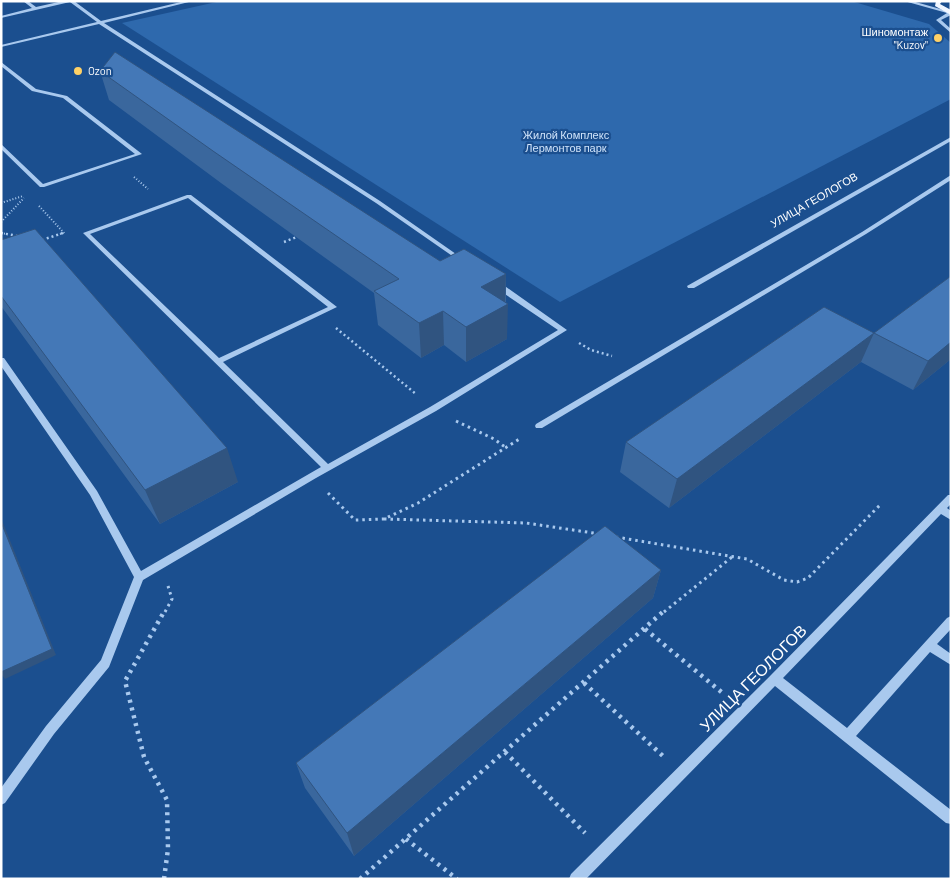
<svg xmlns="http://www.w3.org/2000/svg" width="952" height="880" viewBox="0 0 952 880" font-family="Barlow,sans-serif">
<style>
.green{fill:#2e69ad}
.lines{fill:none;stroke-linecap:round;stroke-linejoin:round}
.path-far3{stroke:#a9c9ee;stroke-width:2;stroke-dasharray:1 2;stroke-linecap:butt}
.path-far2{stroke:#a9c9ee;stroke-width:2.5;stroke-dasharray:2 3;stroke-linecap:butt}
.path-far1{stroke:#a9c9ee;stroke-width:3;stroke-dasharray:2.5 4;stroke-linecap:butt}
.path{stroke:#a9c9ee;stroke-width:4.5;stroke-dasharray:3 5;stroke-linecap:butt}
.minor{fill:#a9c9ee;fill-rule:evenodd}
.major{fill:#f0f6ff;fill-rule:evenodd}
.wall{fill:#3a679d}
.shaded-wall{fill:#305480}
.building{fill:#4478b7;stroke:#305480}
.poi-dot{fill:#ffd166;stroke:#1b4f8f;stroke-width:2}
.labels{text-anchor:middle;stroke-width:4.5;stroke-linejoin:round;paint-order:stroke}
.far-poi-label{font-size:11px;fill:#fff;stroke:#1b4f8f;text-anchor:end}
.far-park-label{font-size:11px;fill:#cfe3fa;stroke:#1b4f8f}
.far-street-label{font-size:11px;fill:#fff;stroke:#1b4f8f}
.near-street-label{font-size:16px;fill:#fff;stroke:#1b4f8f}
</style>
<rect width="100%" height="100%" fill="#1b4f8f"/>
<path class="green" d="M 221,1 L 851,1 L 929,24 L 951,43 L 951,99 L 560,302 L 122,23 Z"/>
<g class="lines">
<path class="path-far3" d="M 134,177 L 148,189
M 1,203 L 23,196
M 39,206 L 65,234
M 1,222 L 24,198
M 1,233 L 7,234
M 60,234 L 63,233"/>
<path class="path-far2" d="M 1,233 L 18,236
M 42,240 L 63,233
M 284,242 L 299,236
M 336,328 L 416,394
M 579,343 L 591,350 L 612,356"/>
<path class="path-far1" d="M 456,421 L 494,439 L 505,447
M 328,493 L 355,520 L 384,519 L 418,503 L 521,438
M 384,519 L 526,523 L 600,534
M 616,537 L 747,559 L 784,580 L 797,582 L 808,578 L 880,505
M 165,612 L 172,599 L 168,586
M 664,612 L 732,557"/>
<path class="path" d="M 645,629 L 725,695
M 584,683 L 664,757
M 505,752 L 585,833
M 406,839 L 457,879
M 164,879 L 168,849 L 167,800 L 144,757 L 125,681 L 165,610
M 360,879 L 665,610"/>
<path class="minor" d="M 23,1 L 28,1 L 36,7 L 63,1 L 74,1 L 101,21 L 185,1 L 193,1 L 104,23 L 380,201 L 466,261 L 463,263 L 461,262 L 376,203 L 99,24 L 1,47 L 1,45 L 97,22 L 70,2 L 1,18 L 1,16 L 32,8 Z
M 904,1 L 912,1 L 951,12 L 951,15 L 941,20 L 951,29 L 951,33 L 936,20 L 947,13 Z
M 1,62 L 36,89 L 67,96 L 142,154 L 44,187 L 40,187 L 1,149 L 1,144 L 43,184 L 135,154 L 63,98 L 32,91 L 1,66 Z
M 951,137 L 951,141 L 694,288 L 688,288 L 687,286 Z
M 951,175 L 951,180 L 866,234 L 542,428 L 536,428 L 535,426 L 536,424 L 862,232 Z
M 187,195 L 191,195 L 337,307 L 223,362 L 328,464 L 430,407 L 558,330 L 493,286 L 493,282 L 499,282 L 567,330 L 436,411 L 316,478 L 143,580 L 109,667 L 54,734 L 5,803 L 1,805 L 1,788 L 46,726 L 101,660 L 134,577 L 90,495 L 1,366 L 1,358 L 4,358 L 97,491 L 141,571 L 321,467 L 83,233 ZM 188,198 L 328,307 L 219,358 L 90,234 Z
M 948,495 L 951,495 L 951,504 L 947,508 L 951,511 L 951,520 L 941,514 L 783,678 L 847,728 L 947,618 L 951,616 L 951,629 L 937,644 L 951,654 L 951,665 L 930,652 L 856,736 L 951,810 L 951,824 L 946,823 L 775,686 L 586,879 L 569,879 L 571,874 L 771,675 Z"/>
<path class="major" d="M 936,1 L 942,1 L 940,4 L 951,10 L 951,15 L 935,6 Z"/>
</g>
<path class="wall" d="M 100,71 L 440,261 L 506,274 L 506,303 L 507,339 L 466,362 L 444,345 L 421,358 L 378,325 L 374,293 L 221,183 L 109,100 Z
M 1,240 L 238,482 L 160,524 L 1,306 Z
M 874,333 L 951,359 L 913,390 L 861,362 L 669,508 L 620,472 L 626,442 Z
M 661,570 L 653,598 L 354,856 L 305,788 L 296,763 Z"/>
<path class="shaded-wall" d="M 506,274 L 505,306 L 508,304 L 507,339 L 466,362 L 466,327 L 481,287 Z
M 443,311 L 444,345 L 421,358 L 419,323 Z
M 874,333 L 861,362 L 669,508 L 677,479 Z
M 951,342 L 951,359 L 913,390 L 928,361 Z
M 227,448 L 238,482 L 160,524 L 145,490 Z
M 1,518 L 56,655 L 5,679 L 1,674 Z
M 661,570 L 653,598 L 354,856 L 347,833 Z"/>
<path class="building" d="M 115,52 L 440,261 L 464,249 L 506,274 L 481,287 L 508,304 L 466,327 L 443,311 L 419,323 L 374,291 L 399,279 L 213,151 L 100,71 Z
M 35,229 L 227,448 L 145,490 L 1,296 L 1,240 Z
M 951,276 L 951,342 L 928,361 L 874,333 Z
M 824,307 L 874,333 L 677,479 L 626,442 Z
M 1,522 L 52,649 L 1,672 Z
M 605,526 L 661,570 L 347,833 L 296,763 Z"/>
<g class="poi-dot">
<circle cx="938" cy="38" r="5"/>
<circle cx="78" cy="71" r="5"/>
</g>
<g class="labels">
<g class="far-poi-label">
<text x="928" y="36">Шиномонтаж<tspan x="928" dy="13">"Kuzov"</tspan></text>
<text x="88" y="75" text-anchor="start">Ozon</text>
</g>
<g class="far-park-label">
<text x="566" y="139">Жилой Комплекс<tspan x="566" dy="13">Лермонтов парк</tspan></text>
</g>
<g class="far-street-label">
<text transform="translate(814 200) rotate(-30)" y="4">УЛИЦА ГЕОЛОГОВ</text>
</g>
<g class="near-street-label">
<text transform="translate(753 678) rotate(-45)" y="6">УЛИЦА ГЕОЛОГОВ</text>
</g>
</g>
<rect width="952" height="880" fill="none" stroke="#ffffff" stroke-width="5"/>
</svg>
